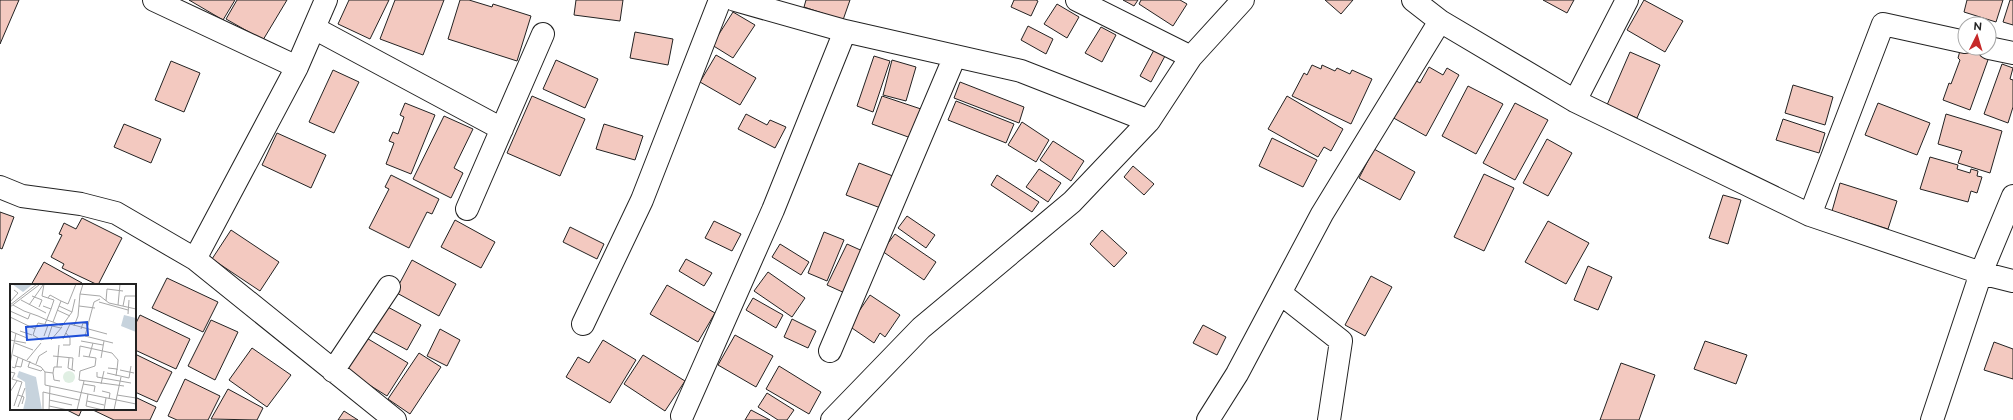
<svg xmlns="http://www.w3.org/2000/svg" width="2013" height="420" viewBox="0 0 2013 420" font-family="Raleway,sans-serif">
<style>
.building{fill:#f3c9c0;stroke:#222}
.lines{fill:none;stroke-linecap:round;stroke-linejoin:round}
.minor-casing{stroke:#222;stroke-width:24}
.minor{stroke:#fff;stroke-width:22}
.inset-road{fill:none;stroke:#a7a7a7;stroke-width:1}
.view{fill:#1d4ed8;fill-opacity:0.15;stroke:#1d4ed8;stroke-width:2}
.inset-edge{fill:none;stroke:#222;stroke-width:2}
</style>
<rect width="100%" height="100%" fill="#fff"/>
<path class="building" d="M 0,0 L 19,0 L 0,44 Z
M 189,0 L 235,0 L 223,20 Z
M 237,0 L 287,0 L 263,40 L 226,19 Z
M 349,0 L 389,0 L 370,39 L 338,24 Z
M 395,0 L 444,0 L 423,55 L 380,39 Z
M 460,0 L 469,0 L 492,7 L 493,4 L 531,16 L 517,61 L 448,39 Z
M 576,0 L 623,0 L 620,21 L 574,15 Z
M 806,0 L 850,0 L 843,20 L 804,7 Z
M 1014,0 L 1036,0 L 1038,1 L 1031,16 L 1011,7 Z
M 1123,0 L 1138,0 L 1134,6 Z
M 1141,0 L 1180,0 L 1187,4 L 1173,26 L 1139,4 Z
M 1325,0 L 1353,0 L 1341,14 Z
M 1543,0 L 1574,0 L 1567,13 Z
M 1644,0 L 1683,21 L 1665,52 L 1627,30 Z
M 1967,0 L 2003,0 L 1996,22 L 1964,12 Z
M 2010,0 L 2013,0 L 2013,25 L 2003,22 Z
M 1057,4 L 1079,17 L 1067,38 L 1044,24 Z
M 733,12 L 755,25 L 733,58 L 712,45 Z
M 1028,26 L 1053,39 L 1046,54 L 1021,40 Z
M 1101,27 L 1116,35 L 1102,62 L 1085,53 Z
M 635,32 L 673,39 L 668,65 L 630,58 Z
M 1961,47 L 1989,57 L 1970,110 L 1943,100 L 1949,83 L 1951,84 L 1960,60 L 1958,58 Z
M 1154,50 L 1165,56 L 1151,82 L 1140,76 Z
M 1630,52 L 1660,65 L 1637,118 L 1607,105 Z
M 716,55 L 756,78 L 740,105 L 700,82 Z
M 874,56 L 890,61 L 873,112 L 857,106 Z
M 556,60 L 598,79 L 585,108 L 543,89 Z
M 892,60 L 916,67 L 906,101 L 883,95 Z
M 171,61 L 200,73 L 184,112 L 155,100 Z
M 2002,64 L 2013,68 L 2010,79 L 2013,80 L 2013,107 L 2008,123 L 1984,114 Z
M 1312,65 L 1321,69 L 1322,65 L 1335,71 L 1337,68 L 1350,74 L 1352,70 L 1372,79 L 1351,124 L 1292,96 L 1304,73 L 1307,75 Z
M 1429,67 L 1443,75 L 1447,68 L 1459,75 L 1426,136 L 1390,116 L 1411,78 L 1420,83 Z
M 333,70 L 359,82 L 334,133 L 309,122 Z
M 960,82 L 1024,107 L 1019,123 L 954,98 Z
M 1793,85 L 1833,97 L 1825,125 L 1785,113 Z
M 1468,86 L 1503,104 L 1476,154 L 1442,136 Z
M 532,96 L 585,119 L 560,176 L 507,153 Z
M 882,96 L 921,109 L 911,138 L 872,124 Z
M 1287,96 L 1343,129 L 1331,151 L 1324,147 L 1318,157 L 1268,129 Z
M 956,101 L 1014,124 L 1006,143 L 948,120 Z
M 405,103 L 435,115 L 411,174 L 386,164 L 394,143 L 389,141 L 393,132 L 398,134 L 404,117 L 400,115 Z
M 1515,103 L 1548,120 L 1515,180 L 1483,163 Z
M 1878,103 L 1930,123 L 1917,155 L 1865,135 Z
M 746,114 L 767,125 L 770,120 L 786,127 L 775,148 L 738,129 Z
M 1946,114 L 2002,131 L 1990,173 L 1958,163 L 1962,151 L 1938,144 Z
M 444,116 L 473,129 L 454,168 L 463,173 L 451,198 L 413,179 Z
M 1783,119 L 1825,133 L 1819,153 L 1776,140 Z
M 1022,122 L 1049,140 L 1036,162 L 1008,145 Z
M 124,124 L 161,139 L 151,163 L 114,147 Z
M 604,124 L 643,136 L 635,160 L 596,149 Z
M 277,133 L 326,155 L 311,188 L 262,165 Z
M 1272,138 L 1317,160 L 1303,187 L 1259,166 Z
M 1547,139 L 1572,153 L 1548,196 L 1523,183 Z
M 1053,141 L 1084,161 L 1071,181 L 1040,160 Z
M 1374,149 L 1415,172 L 1400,200 L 1359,178 Z
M 1930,157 L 1958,165 L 1957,169 L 1970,173 L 1971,169 L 1978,171 L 1977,176 L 1982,177 L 1977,193 L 1971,191 L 1968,202 L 1920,189 Z
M 859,163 L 898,178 L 886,210 L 846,195 Z
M 1133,166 L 1154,184 L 1144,195 L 1124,177 Z
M 1039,169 L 1061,183 L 1048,202 L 1026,187 Z
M 1484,174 L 1514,188 L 1484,251 L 1454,237 Z
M 391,175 L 439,199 L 432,214 L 427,212 L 409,248 L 369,228 L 389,189 L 385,187 Z
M 997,175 L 1039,202 L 1032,212 L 991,185 Z
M 1840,183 L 1897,201 L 1888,229 L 1832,211 Z
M 1723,195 L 1741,200 L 1728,244 L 1709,238 Z
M 0,212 L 14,217 L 2,249 L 0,248 Z
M 907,216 L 935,235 L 926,248 L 898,228 Z
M 82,218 L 122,238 L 98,285 L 62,268 L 64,264 L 51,257 L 62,235 L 59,234 L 64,223 L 76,229 Z
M 455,220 L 495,242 L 481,268 L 441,247 Z
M 714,221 L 741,234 L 732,251 L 705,238 Z
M 1548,221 L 1589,243 L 1566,284 L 1525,262 Z
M 570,227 L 604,244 L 597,259 L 563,242 Z
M 231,230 L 279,262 L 260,291 L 212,259 Z
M 1102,230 L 1127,253 L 1114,267 L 1090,244 Z
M 824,232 L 844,240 L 827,281 L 808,273 Z
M 895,234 L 936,262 L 924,280 L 882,251 Z
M 780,244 L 809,262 L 801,275 L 772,257 Z
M 847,244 L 867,253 L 847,294 L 827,285 Z
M 686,259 L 712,273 L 704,286 L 679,271 Z
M 412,260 L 456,284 L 439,316 L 395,292 Z
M 44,262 L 82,283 L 80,285 L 31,285 Z
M 1588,266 L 1612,277 L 1598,310 L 1574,300 Z
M 768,272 L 805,298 L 792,317 L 754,291 Z
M 1371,276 L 1392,287 L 1365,336 L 1345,325 Z
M 167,278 L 218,302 L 203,332 L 152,308 Z
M 667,285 L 715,313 L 698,342 L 650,314 Z
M 870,295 L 900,315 L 885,337 L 880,333 L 874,343 L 849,326 Z
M 753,298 L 783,315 L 776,328 L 746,310 Z
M 386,306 L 421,325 L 407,350 L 372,331 Z
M 140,315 L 190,339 L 176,369 L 135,350 L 135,325 Z
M 792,319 L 816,331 L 808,348 L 784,337 Z
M 211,320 L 238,332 L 215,380 L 188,366 Z
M 1203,325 L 1226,337 L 1217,355 L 1193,343 Z
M 440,329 L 460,340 L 447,366 L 427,356 Z
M 360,334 L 408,363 L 387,396 L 347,371 Z
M 735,335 L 773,356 L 756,387 L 718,365 Z
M 603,340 L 636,360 L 610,403 L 566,377 L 578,357 L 589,363 Z
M 1705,341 L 1747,355 L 1736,384 L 1694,369 Z
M 1994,342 L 2013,349 L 2013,379 L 1984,370 Z
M 252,348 L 291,375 L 267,407 L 229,380 Z
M 419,353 L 441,367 L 410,414 L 388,399 Z
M 135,354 L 172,372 L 157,402 L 135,392 Z
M 643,355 L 685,381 L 665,411 L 624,384 Z
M 1621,363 L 1655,375 L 1639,420 L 1600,420 Z
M 779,366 L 821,392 L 809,414 L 766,389 Z
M 185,379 L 220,396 L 208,420 L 177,420 L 168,416 Z
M 228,389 L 263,408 L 257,420 L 211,419 Z
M 767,393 L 794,410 L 787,420 L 778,420 L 758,407 Z
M 135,397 L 156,407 L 150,420 L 114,420 L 93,410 L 135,409 Z
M 65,409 L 82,409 L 79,416 Z
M 751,410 L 770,420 L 745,420 Z
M 344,411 L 358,420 L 338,420 Z"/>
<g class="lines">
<g class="minor-casing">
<path id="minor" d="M 154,0 L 297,67 L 195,259 L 395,420
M 735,0 L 845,31
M 1077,0 L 1191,57 L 1243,0
M 1413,0 L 1440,21
M 314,28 L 502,129
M 1989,48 L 2013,53
M 297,67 L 326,0
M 1575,101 L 1627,0
M 0,187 L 22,196 L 81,204 L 116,213 L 195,259
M 467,209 L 543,34
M 1810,215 L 1883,24 L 1965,42
M 1280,293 L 1341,341 L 1329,420
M 583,324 L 642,200 L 720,0
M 830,351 L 955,56
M 333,371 L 389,287
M 682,416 L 773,210 L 845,31 L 1021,71 L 1149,121
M 832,420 L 921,328 L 1072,202 L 1149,121 L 1191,57
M 1208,420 L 1237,374 L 1322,214 L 1440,21 L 1575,101 L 1810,215 L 1981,273 L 2013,281
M 1932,420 L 1981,273 L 2013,196"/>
</g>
<use href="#minor" class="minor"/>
</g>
<g transform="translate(10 284)">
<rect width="126" height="126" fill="#fff"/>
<path d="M53 93a6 6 0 1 1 12 0a6 6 0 1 1-12 0Z" fill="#e0efe3"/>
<path d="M 2,0 L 23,0 L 13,8 ZM 114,31 L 126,34 L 126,48 L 111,42 ZM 9,87 L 26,93 L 32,126 L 13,126 L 16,114 L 15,98 L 7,93 Z" fill="#c7d3dd"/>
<path class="inset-road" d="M 34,0 L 32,12 L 38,14 L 40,11 L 51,17M 73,0 L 70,10 L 90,12 L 99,19 L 126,25M 22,12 L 32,16 L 29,23M 90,15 L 84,18 L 75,52 L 103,59M 11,16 L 36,29M 96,17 L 97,5 L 113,7M 0,18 L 8,9 L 4,6M 89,18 L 118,26M 0,21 L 27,0M 3,21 L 14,27 L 28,32 L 37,36 L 43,38 L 52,42 L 62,28 L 49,22 L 43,38M 19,21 L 33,1M 108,21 L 110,0M 33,22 L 41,25 L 44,16 L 38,14M 49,22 L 51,17 L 58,20 L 66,0M 69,22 L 85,24M 113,22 L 115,12 L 126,12M 0,23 L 29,1M 47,26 L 60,32M 0,27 L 18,35 L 20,30M 62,28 L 65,15M 118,30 L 119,16M 0,33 L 25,45 L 23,51 L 31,56 L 34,55M 35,40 L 41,25M 64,42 L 68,32 L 70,10M 25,45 L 28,39 L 38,41M 71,45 L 73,39 L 79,40M 0,47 L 17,54M 10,47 L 22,51M 34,52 L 38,41 L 42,42M 38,54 L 42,42 L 51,44M 53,55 L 60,40 L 97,50M 0,56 L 16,59M 41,56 L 52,43M 71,57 L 93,61M 5,59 L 23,66M 53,61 L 60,61 L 60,54 L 56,49M 3,71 L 31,83 L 35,88 L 35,101 L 126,120M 43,72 L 63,74 L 62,86M 73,72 L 86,74 L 85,82 L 70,87 L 69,96 L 114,102M 69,73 L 70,62 L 102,69 L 108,76 L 107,86M 79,73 L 83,59M 59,74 L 58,84 L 65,87M 91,74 L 94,57M 17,76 L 31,59M 20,77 L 18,83 L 31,87 L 33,85M 0,80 L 6,49M 26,80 L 29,72 L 37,67M 5,82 L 11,83 L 13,75M 0,83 L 0,88 L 5,89 L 2,95M 2,83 L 5,84 L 8,73M 47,83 L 49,61M 98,84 L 107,85 L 106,92M 110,86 L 124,89M 35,88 L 43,89 L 44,83 L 52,83M 87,88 L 87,93 L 121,99M 43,89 L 44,96 L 50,97M 97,89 L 119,94 L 121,82M 2,95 L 12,98 L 4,122M 73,100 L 85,102 L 84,108M 91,100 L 94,87M 92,107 L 100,109 L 99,115M 0,108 L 7,97M 78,110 L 76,122 L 93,126M 8,111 L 14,113 L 12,120M 107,111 L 126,114M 39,116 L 62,121M 77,117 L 94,121M 39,122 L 58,126M 8,123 L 15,104M 33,126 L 33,108 L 69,116M 39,126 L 40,102M 67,126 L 74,97M 94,126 L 96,114M 104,126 L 111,93"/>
<path class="view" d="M 77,38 L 78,51 L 17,56 L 16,43 Z"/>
<rect width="126" height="126" class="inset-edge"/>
</g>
<g transform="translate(1977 36) rotate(5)"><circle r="19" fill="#ffffff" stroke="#a7a7a7"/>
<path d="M0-3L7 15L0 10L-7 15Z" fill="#c62828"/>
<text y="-6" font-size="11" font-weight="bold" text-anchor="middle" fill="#222222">N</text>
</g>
</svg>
